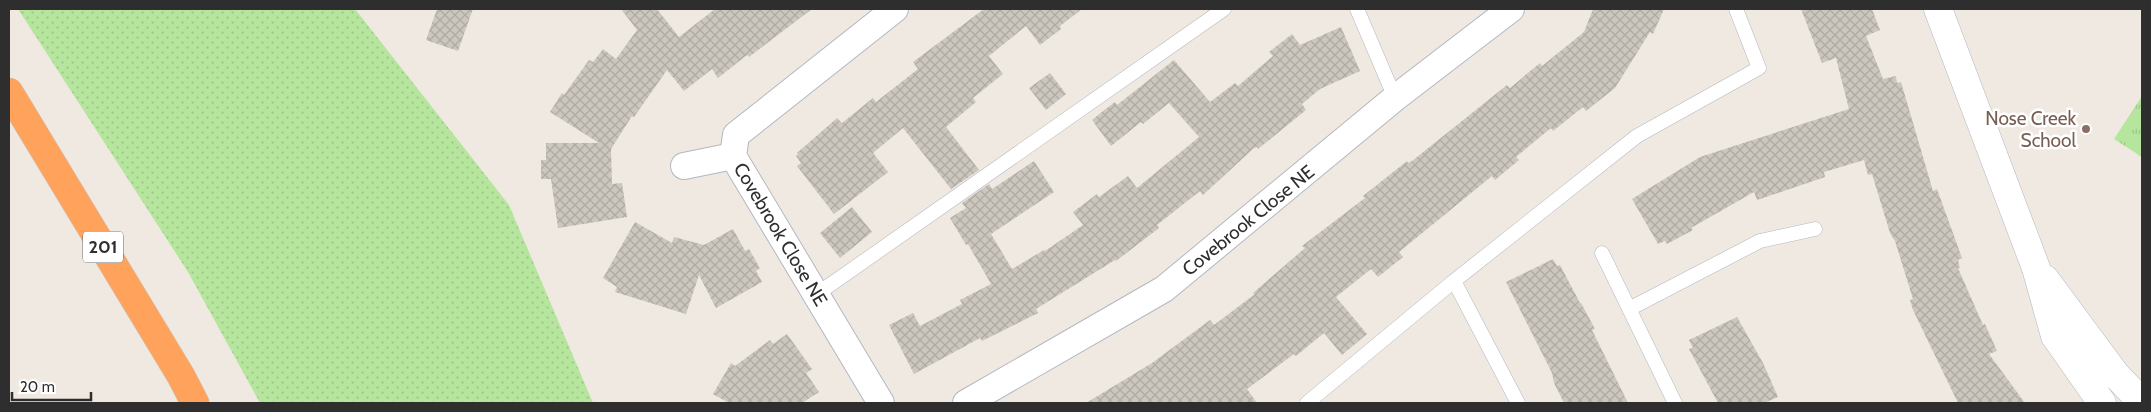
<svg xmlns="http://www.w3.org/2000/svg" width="2151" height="412" viewBox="0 0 2151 412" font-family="Cabin,sans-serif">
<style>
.grass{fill:url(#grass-dots)}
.park{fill:url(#park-tufts)}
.building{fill:url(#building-cross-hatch)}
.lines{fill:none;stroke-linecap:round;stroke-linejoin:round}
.lane-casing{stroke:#b4b7c1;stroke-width:15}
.street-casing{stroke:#b4b7c1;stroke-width:28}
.secondary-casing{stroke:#b4b7c1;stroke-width:29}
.highway-casing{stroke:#c9c9c9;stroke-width:29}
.lane{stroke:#fff;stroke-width:14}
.street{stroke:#fff;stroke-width:26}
.secondary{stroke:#fff;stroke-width:28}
.highway{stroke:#ffa35c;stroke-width:28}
.education-dot{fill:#8d6e63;stroke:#fff;stroke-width:2}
.labels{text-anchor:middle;stroke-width:5;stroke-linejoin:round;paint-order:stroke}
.shield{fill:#fff;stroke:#6d6d6d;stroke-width:1}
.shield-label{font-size:18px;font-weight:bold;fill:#2e2e2e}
.education-label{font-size:19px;fill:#785e54;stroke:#fff;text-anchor:end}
.street-label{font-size:19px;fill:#2e2e2e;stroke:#fff}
</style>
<defs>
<pattern id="grass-dots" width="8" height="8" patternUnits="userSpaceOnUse" patternTransform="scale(1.25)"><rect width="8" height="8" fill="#b6e59e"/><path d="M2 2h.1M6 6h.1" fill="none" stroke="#9dc588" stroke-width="1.8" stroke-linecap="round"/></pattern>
<pattern id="park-tufts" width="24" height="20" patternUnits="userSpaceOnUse" patternTransform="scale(1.25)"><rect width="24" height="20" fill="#b6e59e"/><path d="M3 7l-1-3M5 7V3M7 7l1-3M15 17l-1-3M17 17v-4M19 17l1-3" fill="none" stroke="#9dc588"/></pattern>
<pattern id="building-cross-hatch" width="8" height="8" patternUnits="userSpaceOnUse" patternTransform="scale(1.25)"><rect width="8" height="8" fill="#cbc7bf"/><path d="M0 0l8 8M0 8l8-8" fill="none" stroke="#afaba4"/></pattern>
</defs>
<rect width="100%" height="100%" fill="#efe9e1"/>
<path class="grass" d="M 18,9 L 355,9 L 509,205 L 593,403 L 260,403 L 188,272 Z"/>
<path class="park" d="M 2142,96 L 2142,157 L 2114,139 Z"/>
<path class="building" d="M 437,9 L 473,9 L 458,51 L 426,40 Z
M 621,9 L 657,9 L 679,37 L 715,9 L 812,9 L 749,57 L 747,55 L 718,78 L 712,69 L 684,91 L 667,70 L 634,117 L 632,116 L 611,149 L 612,184 L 622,183 L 627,217 L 558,228 L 551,179 L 541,179 L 541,160 L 546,160 L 546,143 L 599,143 L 550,112 L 562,93 L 564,95 L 589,60 L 593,62 L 603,49 L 616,59 L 637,30 Z
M 984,9 L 1082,9 L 1060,26 L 1061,29 L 1040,45 L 1026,26 L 989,56 L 1003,74 L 973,98 L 976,102 L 946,127 L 979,170 L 951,189 L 903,128 L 873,153 L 888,172 L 834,214 L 797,166 L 801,163 L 796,156 L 798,154 L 797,153 L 837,118 L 842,123 L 873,98 L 876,102 L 918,69 L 913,62 Z
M 1593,9 L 1664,9 L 1653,34 L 1650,32 L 1615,88 L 1586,111 L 1583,107 L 1553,131 L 1551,128 L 1516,157 L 1519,160 L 1495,180 L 1492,176 L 1399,252 L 1403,257 L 1378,277 L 1371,269 L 1336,297 L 1367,334 L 1342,355 L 1324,333 L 1296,356 L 1294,354 L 1247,389 L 1257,403 L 1086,403 L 1152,363 L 1210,320 L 1214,325 L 1255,294 L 1253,293 L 1305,248 L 1302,246 L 1365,198 L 1363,196 L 1407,161 L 1408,163 L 1412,161 L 1507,85 L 1510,88 L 1540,63 L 1542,66 L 1584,32 Z
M 1801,9 L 1872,9 L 1880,30 L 1866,36 L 1883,79 L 1896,76 L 1897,83 L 1901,82 L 1933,191 L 1937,189 L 1962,258 L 1958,260 L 1960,268 L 1958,268 L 1983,325 L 1985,324 L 1997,351 L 1989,354 L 2025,403 L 1958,403 L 1913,310 L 1910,300 L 1913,299 L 1895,241 L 1890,233 L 1872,174 L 1868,175 L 1864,160 L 1824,172 L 1825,177 L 1757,200 L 1754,192 L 1691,228 L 1693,230 L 1667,244 L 1665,241 L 1658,244 L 1632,199 L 1700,157 L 1849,109 L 1836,58 L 1822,63 Z
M 1341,27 L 1360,71 L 1320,89 L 1302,104 L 1306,110 L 1258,149 L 1257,147 L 1254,148 L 1203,195 L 1200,191 L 1157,225 L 1159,228 L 1116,261 L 1115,260 L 1036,309 L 1038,313 L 982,341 L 980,338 L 914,374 L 889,325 L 913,313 L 920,326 L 962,304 L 960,300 L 991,284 L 968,244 L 966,245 L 950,218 L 966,208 L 962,203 L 989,184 L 992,189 L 1034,161 L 1054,192 L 991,234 L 1012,269 L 1044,250 L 1045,251 L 1083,225 L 1073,212 L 1097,194 L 1099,197 L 1128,176 L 1137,188 L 1199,137 L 1169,103 L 1143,124 L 1141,122 L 1111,146 L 1092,120 L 1103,111 L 1115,102 L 1117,105 L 1174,60 L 1210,102 L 1235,83 L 1238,86 L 1273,56 L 1269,52 L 1292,34 L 1300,45 Z
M 1050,73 L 1066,94 L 1046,110 L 1029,88 Z
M 852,207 L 872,232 L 840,258 L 820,233 Z
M 635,222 L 672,243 L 674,237 L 704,245 L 733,229 L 745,251 L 749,249 L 760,268 L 756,271 L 762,282 L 716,308 L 699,275 L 686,314 L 615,292 L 617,287 L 603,278 Z
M 1553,259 L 1557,266 L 1560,265 L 1580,303 L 1581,303 L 1595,329 L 1592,330 L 1628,403 L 1564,403 L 1554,383 L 1552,373 L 1506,282 Z
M 1737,317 L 1763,363 L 1778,397 L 1764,403 L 1718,403 L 1689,349 L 1693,348 L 1689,340 Z
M 787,334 L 812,369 L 806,373 L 819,392 L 802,403 L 729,403 L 713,394 L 731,363 L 735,366 L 770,340 L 773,344 Z"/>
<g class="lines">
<g class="lane-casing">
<path id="lane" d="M 1357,9 L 1395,98
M 1602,253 L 1675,403
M 1454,281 L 1518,403
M 817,294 L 1224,9
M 1629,309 L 1760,241 L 1815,229
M 1307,403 L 1454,281 L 1637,136 L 1759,68 L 1736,9"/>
</g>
<g class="street-casing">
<path id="street" d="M 684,166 L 733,156
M 881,403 L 733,156 L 736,135 L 895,9
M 966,403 L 1164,289 L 1395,98 L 1511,9"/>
</g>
<g class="secondary-casing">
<path id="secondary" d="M 1938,9 L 2036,268 L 2055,336 L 2102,403
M 2045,279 L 2116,375 L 2142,402"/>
</g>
<g class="highway-casing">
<path id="highway" d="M 9,92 L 181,376 L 195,403"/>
</g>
<use href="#lane" class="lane"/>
<use href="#street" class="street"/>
<use href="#secondary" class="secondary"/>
<use href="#highway" class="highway"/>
</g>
<circle class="education-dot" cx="2086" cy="129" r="5"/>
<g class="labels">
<rect class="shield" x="83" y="231.5" width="40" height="31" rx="4"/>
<g class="shield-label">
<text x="103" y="253">201</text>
</g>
<g class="education-label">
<text x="2076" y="125">Nose Creek<tspan x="2076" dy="22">School</tspan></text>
</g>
<g class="street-label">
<text transform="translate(1248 220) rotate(-39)" y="7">Covebrook Close NE</text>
<text transform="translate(781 234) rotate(59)" y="7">Covebrook Close NE</text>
</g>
</g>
<rect width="2151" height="412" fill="none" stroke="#2e2e2e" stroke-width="20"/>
<path d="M12 392v8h79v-8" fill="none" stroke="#2e2e2e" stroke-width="2.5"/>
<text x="20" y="392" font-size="15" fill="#2e2e2e" stroke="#ffffff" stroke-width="4" paint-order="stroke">20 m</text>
</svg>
